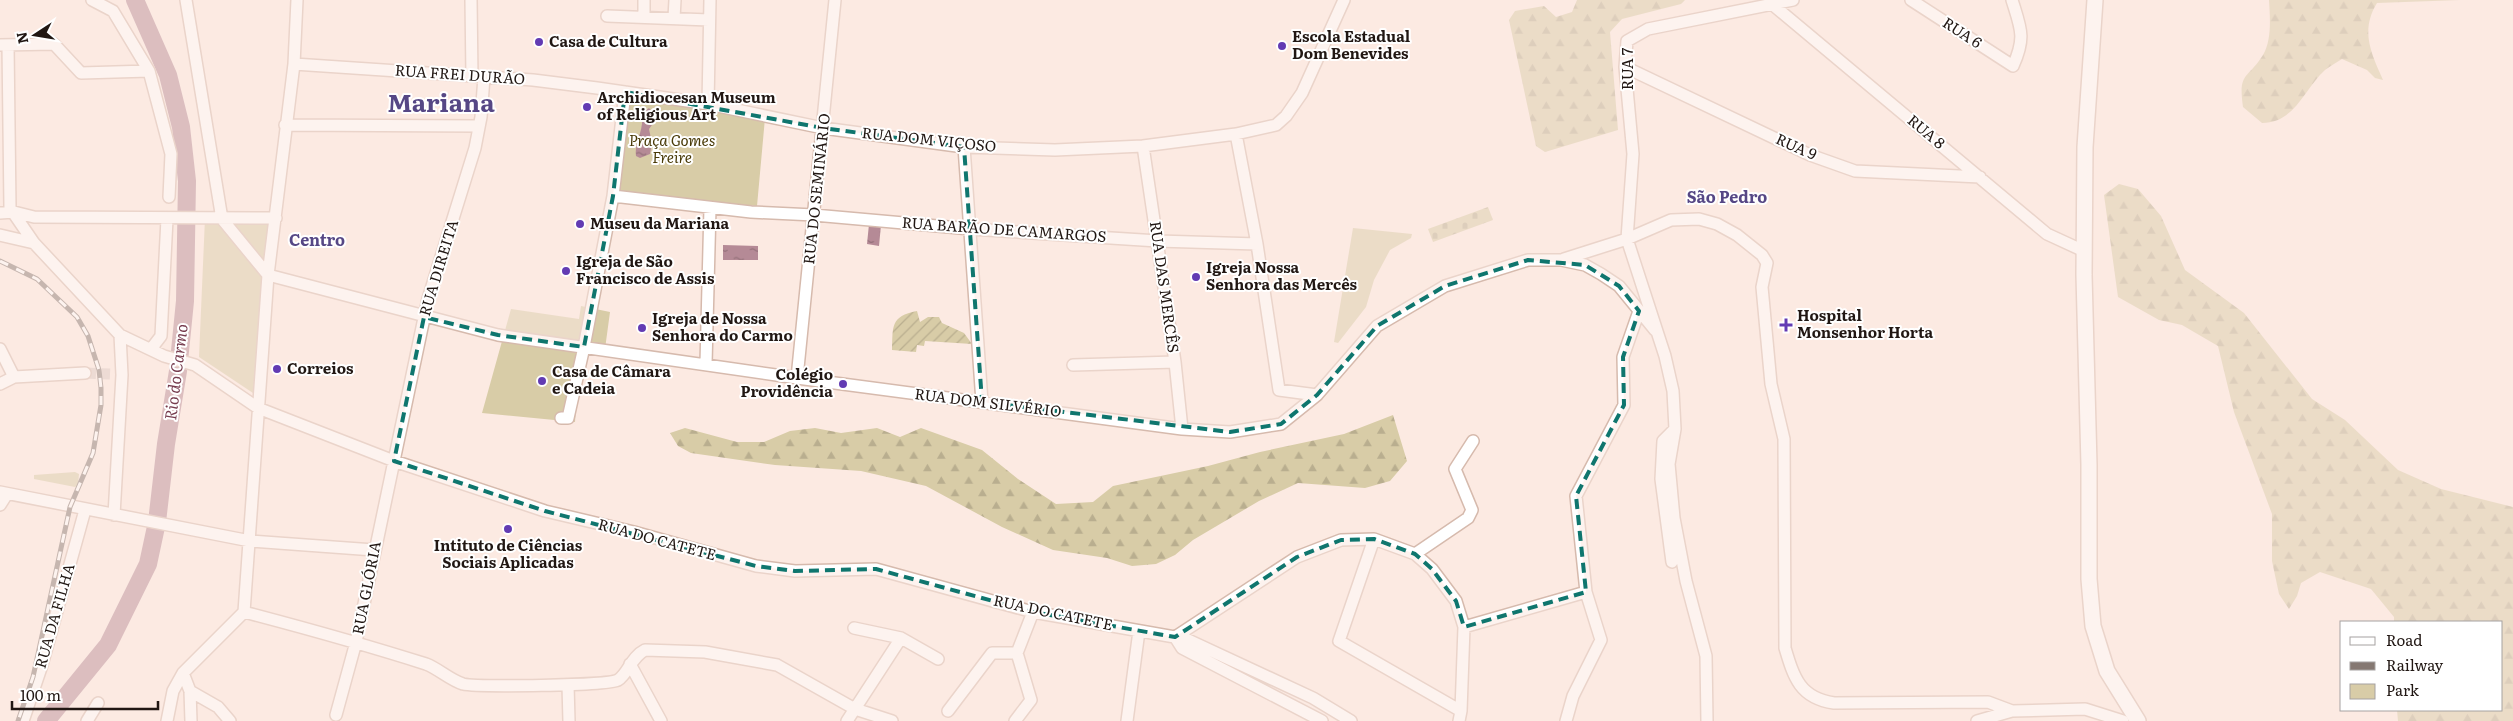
<svg xmlns="http://www.w3.org/2000/svg" width="2513" height="721" viewBox="0 0 2513 721" font-family="Literata,serif">
<style>
.green{fill:#d8cca7}
.forest{fill:url(#forest-firs)}
.cemetery{fill:url(#cemetery-stones)}
.garden{fill:url(#garden-furrows)}
.water{fill:url(#water-ripples)}
.lines{fill:none;stroke-linecap:round;stroke-linejoin:round}
.river{stroke:#b58a96;stroke-width:18}
.minor-tunnel{stroke:#dbcac3;stroke-width:11;stroke-dasharray:11 5.5;stroke-linecap:butt}
.minor-casing{stroke:#d6baad;stroke-width:14}
.major-casing{stroke:#d6baad;stroke-width:18}
.minor{stroke:#fff;stroke-width:11}
.major{stroke:#fff;stroke-width:15}
.rail-casing{stroke:#857872;stroke-width:5}
.rail{stroke:#fff;stroke-width:3;stroke-dasharray:9;stroke-linecap:butt}
.marked{fill:none;stroke:#0f766e;stroke-width:4;stroke-dasharray:10 6;stroke-linejoin:round}
.poi-dot{fill:#623bb3;stroke:#fff;stroke-width:2}
.labels{text-anchor:middle;stroke-width:4;stroke-linejoin:round;paint-order:stroke}
.street-label{font-size:15px;fill:#211713;stroke:#fff}
.poi-label{font-size:15px;font-weight:bold;fill:#211713;stroke:#fff;text-anchor:start}
.park-label{font-size:15px;font-style:italic;fill:#483906;stroke:#fff}
.neighbourhood-label{font-size:16px;font-weight:bold;fill:#564785;stroke:#fff}
.water-label{font-size:16px;font-style:italic;fill:#763c4e;stroke:#fff}
.town-label{font-size:25px;font-weight:bold;fill:#564785;stroke:#fff}
</style>
<defs>
<pattern id="forest-firs" width="22" height="20" patternUnits="userSpaceOnUse" patternTransform="scale(1.25)"><rect width="22" height="20" fill="#d8cca7"/><path d="M5 1l3.5 6h-7zM16 11l3.5 6h-7z" fill="#b9ae8f"/></pattern>
<pattern id="cemetery-stones" width="16" height="16" patternUnits="userSpaceOnUse" patternTransform="scale(1.25)"><rect width="16" height="16" fill="#d8cca7"/><path d="M2 7V4a2 2 0 0 1 4 0v3zM10 15v-3a2 2 0 0 1 4 0v3z" fill="#b9ae8f"/></pattern>
<pattern id="garden-furrows" width="10" height="10" patternUnits="userSpaceOnUse" patternTransform="scale(1.25)"><rect width="10" height="10" fill="#d8cca7"/><path d="M-1 1l2-2M0 10L10 0M9 11l2-2" fill="none" stroke="#b9ae8f"/></pattern>
<pattern id="water-ripples" width="26" height="14" patternUnits="userSpaceOnUse" patternTransform="scale(1.25)"><rect width="26" height="14" fill="#b58a96"/><path d="M2 4q2-2 4 0t4 0M15 11q2-2 4 0t4 0" fill="none" stroke="#937079"/></pattern>
</defs>
<rect width="100%" height="100%" fill="#fceae2"/>
<path class="green" d="M 631,93 L 765,118 L 757,206 L 616,194 Z
M 205,218 L 271,219 L 253,393 L 199,357 Z
M 1353,228 L 1412,234 L 1411,238 L 1390,250 L 1374,280 L 1366,307 L 1338,343 L 1334,342 Z
M 581,306 L 610,312 L 605,349 L 580,347 L 575,422 L 482,413 L 511,309 L 579,319 Z
M 75,472 L 79,474 L 78,485 L 75,487 L 34,479 L 34,475 Z"/>
<path class="forest" d="M 1577,0 L 1685,0 L 1681,4 L 1622,19 L 1610,32 L 1618,130 L 1545,152 L 1536,146 L 1509,20 L 1515,11 L 1544,6 L 1556,17 L 1572,12 Z
M 2269,0 L 2460,0 L 2377,3 C 2360,31 2371,53 2383,80 L 2375,78 L 2367,70 L 2342,59 C 2336,63 2330,66 2325,70 C 2304,89 2295,123 2262,123 L 2243,107 C 2238,72 2247,80 2263,55 C 2272,40 2270,17 2269,0 Z
M 2119,184 L 2138,189 L 2161,216 L 2185,270 L 2244,313 L 2312,399 L 2345,420 L 2398,470 L 2441,489 L 2513,507 L 2513,721 L 2398,721 L 2397,710 L 2502,710 L 2502,622 L 2394,622 L 2394,617 L 2371,589 L 2320,572 L 2301,583 L 2297,596 L 2289,609 L 2279,594 L 2272,561 L 2272,514 L 2234,412 L 2218,346 L 2182,325 L 2159,320 L 2118,297 L 2104,195 Z
M 1393,415 L 1407,461 L 1390,481 L 1365,488 L 1298,483 L 1259,501 L 1193,540 L 1175,555 L 1156,564 L 1132,566 L 1107,558 L 1053,550 L 1002,527 L 926,486 L 861,471 L 775,465 L 691,453 L 678,446 L 670,433 L 685,428 L 737,442 L 764,442 L 790,431 L 815,428 L 841,433 L 877,428 L 900,437 L 921,428 L 982,450 L 1018,479 L 1056,504 L 1093,502 L 1113,486 L 1208,466 L 1260,452 L 1344,434 Z"/>
<path class="cemetery" d="M 1488,207 L 1493,220 L 1433,242 L 1428,229 Z"/>
<path class="garden" d="M 917,311 L 920,322 L 928,317 L 939,317 L 942,323 L 964,333 L 972,344 L 925,341 L 924,346 L 917,345 L 916,352 L 892,350 C 893,327 890,316 917,311 Z"/>
<path class="water" d="M 649,108 L 657,118 L 649,129 L 652,143 L 650,154 L 640,158 L 636,156 C 634,142 644,132 642,114 Z
M 869,224 L 881,225 L 879,246 L 867,244 Z
M 723,245 L 758,246 L 758,260 L 723,260 Z"/>
<g class="lines">
<path class="river" d="M 46,721 L 108,645 L 148,564 L 157,522 L 166,444 L 178,371 L 185,301 L 187,181 L 181,127 L 168,75 L 135,0"/>
<path class="minor-tunnel" d="M 85,373 L 110,374"/>
<g class="minor-casing">
<path id="minor" d="M 92,0 L 113,11 L 149,71 L 171,154 L 169,197
M 186,0 L 222,219 L 268,275
M 471,0 L 472,76
M 644,0 L 644,17
M 1911,0 L 2013,66 C 2026,37 2021,29 2012,0
M 1773,5 L 2047,234 L 2084,251
M 607,16 L 709,20
M 674,18 L 675,0
M 0,45 L 54,44 L 81,73 L 149,71
M 8,45 L 10,208 L 34,243 L 120,335 L 122,375 L 114,515
M 294,64 L 533,80 L 597,88 L 708,104 L 823,128 L 964,147 L 1055,150 L 1143,146 L 1236,134 L 1276,125 L 1286,116 L 1302,93 L 1344,0
M 1625,67 L 1810,155 L 1855,171 L 1980,177
M 708,104 L 710,0
M 285,125 L 479,126
M 1236,134 L 1257,244 L 1279,390 L 1317,395
M 1143,146 L 1175,362 L 1182,429
M 964,147 L 982,402
M 613,196 L 751,212 L 814,215 L 971,229 L 1158,241 L 1257,244
M 0,213 L 14,212 L 34,217 L 276,218
M 0,235 L 34,243
M 1564,259 L 1627,239 L 1671,220 L 1699,219 L 1717,224 L 1737,235 L 1762,255 L 1767,263 L 1762,287 L 1771,384 L 1784,439 L 1785,648 C 1794,678 1800,698 1834,703 L 1988,702 L 2012,711 L 2085,709 L 2123,721
M 268,275 L 498,335 L 797,378 L 1182,429 L 1230,432 L 1281,424 L 1317,395 L 1377,326 L 1445,286 L 1528,260 L 1561,260 L 1585,265 L 1601,274 L 1619,286 L 1655,330
M 120,335 L 164,356 L 195,365 L 258,408 L 394,461 L 545,511 L 634,532 L 756,566 L 795,571 L 876,569 L 1033,612 L 1186,639 L 1313,698 L 1351,721
M 0,349 L 14,377
M 151,349 L 161,336 L 167,219
M 706,364 L 710,208
M 1073,365 L 1175,362
M 797,378 L 835,0
M 0,384 L 14,377 L 85,373
M 561,418 L 568,418 L 584,347 L 613,196 L 625,92
M 0,492 L 250,541 L 374,550
M 0,505 L 7,494
M 1374,539 L 1339,641 L 1461,711
M 1415,554 L 1468,518 L 1472,510 L 1455,469 L 1473,441
M 1672,562 L 1661,479 L 1663,441 L 1675,429
M 244,612 C 305,628 366,645 426,664 C 439,669 450,680 463,684 C 476,687 608,686 618,680 C 628,674 631,657 645,650 L 705,652 L 777,665 L 855,709 L 892,721
M 1464,627 L 1586,592
M 854,628 L 901,638 L 938,659
M 1175,637 L 1297,557 L 1341,540 L 1374,539 L 1415,554 L 1432,569 L 1456,601 L 1464,627 L 1461,711 L 1459,721
M 1175,637 L 1182,648 L 1322,721
M 630,664 L 661,721
M 183,673 L 190,691 L 218,707 L 230,721
M 568,685 L 569,721
M 190,691 L 191,721
M 948,711 L 992,653 L 1017,653 L 1033,612
M 336,715 L 356,642 L 428,299 L 475,148 L 481,117 L 484,77
M 23,721 L 42,665 L 85,510
M 87,721 L 98,703
M 167,721 L 173,691 L 183,673 L 244,612 L 268,275 L 294,64 L 297,0
M 847,721 L 901,638
M 1015,721 L 1031,700 L 1017,653
M 1127,721 L 1139,631
M 1566,721 L 1573,696 L 1601,640 L 1586,592 L 1576,496 L 1624,405 L 1623,357 L 1639,311
M 1707,721 L 1706,656 L 1686,581 L 1674,518 L 1669,464 L 1675,429 L 1673,391 L 1665,356 L 1627,239 L 1633,154 L 1625,67 L 1627,41 L 1648,29 L 1793,0
M 1977,721 L 2012,711"/>
</g>
<g class="major-casing">
<path id="major" d="M 2095,0 L 2085,147 L 2084,275 L 2089,465 L 2089,579 L 2093,626 L 2107,671 L 2138,721"/>
</g>
<use href="#minor" class="minor"/>
<use href="#major" class="major"/>
<g class="rail-casing">
<path id="rail" d="M 0,261 L 37,279 L 77,317 L 88,336 L 99,370 L 101,388 L 101,405 L 93,453 L 70,507 L 33,677 L 18,721"/>
</g>
<use href="#rail" class="rail"/>
</g>
<path d="M0 0H2513V721H0ZM 625,92 L 823,128 L 964,147 L 982,402 L 1230,432 L 1281,424 L 1317,395 L 1377,326 L 1445,286 L 1528,260 L 1585,265 L 1619,286 L 1639,311 L 1623,357 L 1624,405 L 1576,496 L 1586,592 L 1464,627 L 1456,601 L 1432,569 L 1415,554 L 1374,539 L 1341,540 L 1297,557 L 1175,637 L 1033,612 L 876,569 L 795,571 L 756,566 L 545,511 L 394,461 L 424,317 L 498,335 L 584,347 L 613,196 Z" fill="#fceae2" fill-opacity=".55" fill-rule="evenodd"/>
<path class="marked" d="M 625,92 L 823,128 L 964,147 L 982,402 L 1230,432 L 1281,424 L 1317,395 L 1377,326 L 1445,286 L 1528,260 L 1585,265 L 1619,286 L 1639,311 L 1623,357 L 1624,405 L 1576,496 L 1586,592 L 1464,627 L 1456,601 L 1432,569 L 1415,554 L 1374,539 L 1341,540 L 1297,557 L 1175,637 L 1033,612 L 876,569 L 795,571 L 756,566 L 545,511 L 394,461 L 424,317 L 498,335 L 584,347 L 613,196 Z"/>
<g class="poi-dot">
<circle cx="539" cy="42" r="5"/>
<circle cx="1282" cy="46" r="5"/>
<circle cx="587" cy="107" r="5"/>
<circle cx="580" cy="224" r="5"/>
<circle cx="566" cy="271" r="5"/>
<circle cx="1196" cy="277" r="5"/>
<path d="M1783.5 317.5h5v5h5v5h-5v5h-5v-5h-5v-5h5z"/>
<circle cx="642" cy="328" r="5"/>
<circle cx="277" cy="369" r="5"/>
<circle cx="542" cy="381" r="5"/>
<circle cx="843" cy="384" r="5"/>
<circle cx="508" cy="529" r="5"/>
</g>
<g class="labels">
<g class="street-label">
<text transform="translate(1962 33) rotate(33)" y="5">RUA 6</text>
<text transform="translate(1628 69) rotate(-90)" y="5">RUA 7</text>
<text transform="translate(460 75) rotate(4)" y="5">RUA FREI DURÃO</text>
<text transform="translate(1926 132) rotate(40)" y="5">RUA 8</text>
<text transform="translate(929 140) rotate(6)" y="5">RUA DOM VIÇOSO</text>
<text transform="translate(1796 147) rotate(24)" y="5">RUA 9</text>
<text transform="translate(817 189) rotate(-84)" y="5">RUA DO SEMINÁRIO</text>
<text transform="translate(1004 230) rotate(4)" y="5">RUA BARÃO DE CAMARGOS</text>
<text transform="translate(439 268) rotate(-73)" y="5">RUA DIREITA</text>
<text transform="translate(1164 287) rotate(82)" y="5">RUA DAS MERCÊS</text>
<text transform="translate(988 403) rotate(7)" y="5">RUA DOM SILVÉRIO</text>
<text transform="translate(657 540) rotate(15)" y="5">RUA DO CATETE</text>
<text transform="translate(367 588) rotate(-79)" y="5">RUA GLÓRIA</text>
<text transform="translate(1053 613) rotate(12)" y="5">RUA DO CATETE</text>
<text transform="translate(55 616) rotate(-74)" y="5">RUA DA FILHA</text>
</g>
<g class="poi-label">
<text x="1292" y="42">Escola Estadual<tspan x="1292" dy="17">Dom Benevides</tspan></text>
<text x="549" y="47">Casa de Cultura</text>
<text x="597" y="103">Archidiocesan Museum<tspan x="597" dy="17">of Religious Art</tspan></text>
<text x="590" y="229">Museu da Mariana</text>
<text x="576" y="267">Igreja de São<tspan x="576" dy="17">Francisco de Assis</tspan></text>
<text x="1206" y="273">Igreja Nossa<tspan x="1206" dy="17">Senhora das Mercês</tspan></text>
<text x="1797" y="321">Hospital<tspan x="1797" dy="17">Monsenhor Horta</tspan></text>
<text x="652" y="324">Igreja de Nossa<tspan x="652" dy="17">Senhora do Carmo</tspan></text>
<text x="287" y="374">Correios</text>
<text x="552" y="377">Casa de Câmara<tspan x="552" dy="17">e Cadeia</tspan></text>
<text x="833" y="380" text-anchor="end">Colégio<tspan x="833" dy="17">Providência</tspan></text>
<text x="508" y="551" text-anchor="middle">Intituto de Ciências<tspan x="508" dy="17">Sociais Aplicadas</tspan></text>
</g>
<g class="park-label">
<text x="672" y="146">Praça Gomes<tspan x="672" dy="17">Freire</tspan></text>
</g>
<g class="neighbourhood-label">
<text x="1727" y="203">São Pedro</text>
<text x="317" y="246">Centro</text>
</g>
<g class="water-label">
<text transform="translate(176 372) rotate(-83)" y="6">Rio do Carmo</text>
</g>
<g class="town-label">
<text x="441" y="112">Mariana</text>
</g>
</g>
<rect x="2340" y="621" width="162" height="90" fill="#ffffff" stroke="#a6a2a1"/>
<rect x="2350" y="637" width="25" height="8" fill="#ffffff" stroke="#a6a2a1"/>
<text x="2386" y="646" font-size="15" fill="#211713">Road</text>
<rect x="2350" y="662" width="25" height="8" fill="#857872" stroke="#a6a2a1"/>
<text x="2386" y="671" font-size="15" fill="#211713">Railway</text>
<rect x="2350" y="684" width="25" height="15" fill="#d8cca7" stroke="#a6a2a1"/>
<text x="2386" y="696" font-size="15" fill="#211713">Park</text>
<g transform="translate(35 35) rotate(258)" stroke="#ffffff" stroke-width="4" paint-order="stroke">
<path d="M0-4L9 19L0 12L-9 19Z" fill="#211713"/>
<text y="-8" font-size="14" font-weight="bold" text-anchor="middle" fill="#211713">N</text>
</g>
<path d="M12 701v8h146v-8" fill="none" stroke="#211713" stroke-width="2.5"/>
<text x="20" y="701" font-size="15" fill="#211713" stroke="#ffffff" stroke-width="4" paint-order="stroke">100 m</text>
</svg>
